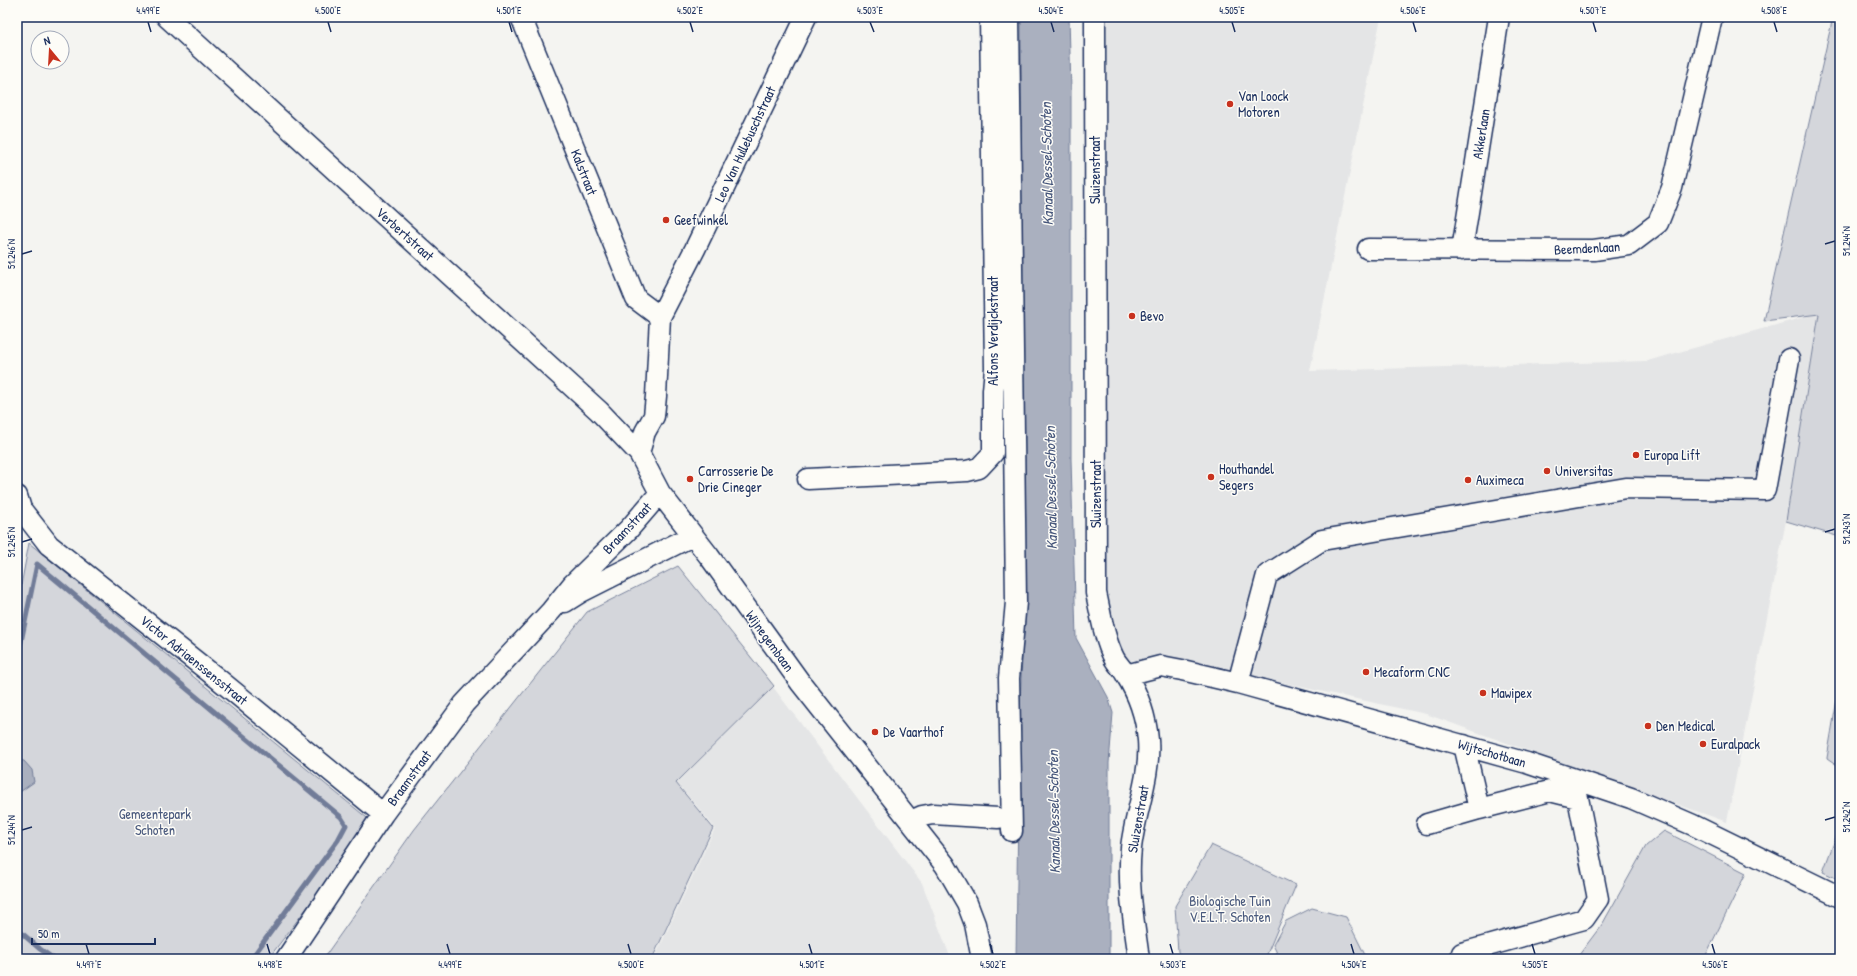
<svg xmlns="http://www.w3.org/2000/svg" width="1857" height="976" viewBox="0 0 1857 976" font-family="'Patrick Hand',sans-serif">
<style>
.built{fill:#e4e5e6}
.green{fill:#d4d6db;stroke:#78829c}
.water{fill:#aab0bf;stroke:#717c98}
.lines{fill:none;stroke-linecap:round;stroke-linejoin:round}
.stream{stroke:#717c98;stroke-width:5}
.minor-casing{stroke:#1b2f5e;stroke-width:23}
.minor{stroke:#fdfcf7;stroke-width:20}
.ticks{fill:none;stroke:#1b2f5e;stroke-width:1.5}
.poi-dot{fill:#c8321e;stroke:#fdfcf7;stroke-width:1.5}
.labels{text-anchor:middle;stroke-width:3;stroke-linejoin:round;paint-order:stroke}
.poi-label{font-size:14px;fill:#1b2f5e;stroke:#fdfcf7;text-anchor:start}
.street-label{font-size:14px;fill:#1b2f5e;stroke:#fdfcf7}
.park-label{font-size:14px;fill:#49597d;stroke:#fdfcf7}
.water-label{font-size:15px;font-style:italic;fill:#46567b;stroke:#fdfcf7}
.neatline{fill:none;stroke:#1b2f5e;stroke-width:1.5}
.ticks-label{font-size:10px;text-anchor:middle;fill:#1b2f5e}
</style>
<rect width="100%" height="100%" fill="#f4f4f1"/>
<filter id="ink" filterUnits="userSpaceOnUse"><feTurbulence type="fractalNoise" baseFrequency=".025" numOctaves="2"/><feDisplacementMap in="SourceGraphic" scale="8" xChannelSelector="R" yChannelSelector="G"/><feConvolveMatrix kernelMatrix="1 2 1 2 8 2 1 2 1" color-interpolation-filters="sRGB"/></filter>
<g filter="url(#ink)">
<path class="built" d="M 1099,17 L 1381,17 L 1310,371 L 1647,361 L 1819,313 L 1786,521 L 1727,822 L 1426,714 L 1171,659 L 1116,661 L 1093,590 Z
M 773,687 L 922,883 L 951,959 L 654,959 L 715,828 L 677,783 Z"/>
<path class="green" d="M 1833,17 L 1840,17 L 1840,537 L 1786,521 L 1819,314 L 1764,321 Z
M 29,543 L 372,822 L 268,959 L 17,959 L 17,607 Z
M 678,566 L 774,686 L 676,783 L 713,828 L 652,959 L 323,959 L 414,830 L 587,612 Z
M 1840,681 L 1840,767 L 1827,758 Z
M 1840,826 L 1840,880 L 1823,872 Z
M 1664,831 L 1746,873 L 1704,959 L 1690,956 L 1688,959 L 1576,959 L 1603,923 L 1646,846 Z
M 1211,845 L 1296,885 L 1265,959 L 1185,959 L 1178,952 L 1175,906 Z
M 1312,908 L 1346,917 L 1367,959 L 1280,959 L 1273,945 L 1286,921 Z"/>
<path class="water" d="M 1021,17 L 1069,17 L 1071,90 L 1071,459 L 1076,638 L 1108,697 L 1113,713 L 1109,763 L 1109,959 L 1016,959 L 1019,727 L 1023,636 Z
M 17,760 L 24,761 L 32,770 L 34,782 L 17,794 Z"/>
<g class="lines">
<path class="stream" d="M 17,661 L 37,564 L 341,817 L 346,825 L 338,840 L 251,959
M 17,929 L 40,949 L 54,959"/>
<g class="minor-casing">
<path id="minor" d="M 167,17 L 599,411 L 639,453 L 660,493 L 709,556 L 800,682 L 945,865 L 967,903 L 975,924 L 982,959
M 521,17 L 636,299 L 660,317
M 1009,17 L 1016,602 L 1009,678 L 1012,831
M 1095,17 L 1096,593 C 1101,615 1104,638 1114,658 C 1117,664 1123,669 1126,675 C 1138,694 1146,717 1148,740 C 1151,776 1135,812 1131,848 C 1127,885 1134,922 1139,959
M 1368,249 L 1594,250 L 1629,245 L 1658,223 L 1672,188 L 1712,17
M 1462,250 L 1499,17
M 639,453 L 645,432 L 654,416 L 656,396 L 660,317 L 695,249 L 806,17
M 808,479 L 967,471 L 979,468 L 993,453 L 993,390 L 995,368 L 990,17
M 17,496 L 21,509 L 49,545 L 217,678 L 383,814
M 565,602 L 581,592 L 692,536
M 1126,675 L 1161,666 L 1182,670 L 1238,683 L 1527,763 L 1631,798 L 1693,825 L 1840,897
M 1238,683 L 1267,575 L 1322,540 L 1626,488 L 1765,490 L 1789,359
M 911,821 L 922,816 L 933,814 L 998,818
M 1427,824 L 1479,809 L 1464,745
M 1462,953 L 1584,919 L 1598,899 L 1578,798 L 1550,791 L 1479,809
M 286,959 L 383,814 L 464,704 L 551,611 L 572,585 L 629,529 L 660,493"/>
</g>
<use href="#minor" class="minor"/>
</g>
</g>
<path class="ticks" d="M 148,22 L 151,32M 328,22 L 331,32M 509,22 L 512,32M 690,22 L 693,32M 870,22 L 874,32M 1051,22 L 1054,32M 1232,22 L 1235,32M 1413,22 L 1416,32M 1593,22 L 1596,32M 1774,22 L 1777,32M 1825,244 L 1835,241M 22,254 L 32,251M 1825,532 L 1835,529M 22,542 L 32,539M 1825,820 L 1835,817M 22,830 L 32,827M 86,944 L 89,954M 267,944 L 270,954M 447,944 L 450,954M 628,944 L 631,954M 809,944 L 812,954M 990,944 L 993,954M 1170,944 L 1173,954M 1351,944 L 1354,954M 1532,944 L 1535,954M 1712,944 L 1715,954"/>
<g class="poi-dot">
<circle cx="1230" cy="104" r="4"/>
<circle cx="666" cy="220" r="4"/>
<circle cx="1132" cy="316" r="4"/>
<circle cx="1636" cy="455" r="4"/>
<circle cx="1547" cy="471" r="4"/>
<circle cx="1211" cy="477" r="4"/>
<circle cx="690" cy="479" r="4"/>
<circle cx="1468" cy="480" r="4"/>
<circle cx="1366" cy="672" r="4"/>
<circle cx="1483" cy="693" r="4"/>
<circle cx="1648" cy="726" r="4"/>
<circle cx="875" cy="732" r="4"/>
<circle cx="1703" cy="744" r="4"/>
</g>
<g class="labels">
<g class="poi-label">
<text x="1238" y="101">Van Loock<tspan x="1238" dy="16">Motoren</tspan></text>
<text x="674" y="225">Geefwinkel</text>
<text x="1140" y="321">Bevo</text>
<text x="1644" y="460">Europa Lift</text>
<text x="1219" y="474">Houthandel<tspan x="1219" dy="16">Segers</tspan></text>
<text x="698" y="476">Carrosserie De<tspan x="698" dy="16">Drie Cineger</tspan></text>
<text x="1555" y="476">Universitas</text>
<text x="1476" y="485">Auximeca</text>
<text x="1374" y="677">Mecaform CNC</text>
<text x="1491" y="698">Mawipex</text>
<text x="1656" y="731">Den Medical</text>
<text x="883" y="737">De Vaarthof</text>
<text x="1711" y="749">Euralpack</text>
</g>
<g class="street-label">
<text transform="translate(1481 134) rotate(-81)" y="5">Akkerlaan</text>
<text transform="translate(745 144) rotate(-65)" y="5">Leo Van Hullebuschstraat</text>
<text transform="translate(1095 170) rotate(-90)" y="5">Sluizenstraat</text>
<text transform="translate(584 172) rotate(68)" y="5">Kalstraat</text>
<text transform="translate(405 234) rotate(42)" y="5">Verbertstraat</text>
<text transform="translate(1587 248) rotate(-3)" y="5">Beemdenlaan</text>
<text transform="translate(993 331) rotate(-90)" y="5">Alfons Verdijckstraat</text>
<text transform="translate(1096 494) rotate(-90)" y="5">Sluizenstraat</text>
<text transform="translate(627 528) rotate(-47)" y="5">Braamstraat</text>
<text transform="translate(770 641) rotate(54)" y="5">Wijnegembaan</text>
<text transform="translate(194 660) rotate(39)" y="5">Victor Adriaenssensstraat</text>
<text transform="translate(1492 753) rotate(16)" y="5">Wijtschotbaan</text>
<text transform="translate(409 778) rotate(-54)" y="5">Braamstraat</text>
<text transform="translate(1138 819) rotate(-80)" y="5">Sluizenstraat</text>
</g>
<g class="park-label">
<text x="155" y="819">Gemeentepark<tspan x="155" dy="16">Schoten</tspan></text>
<text x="1230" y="906">Biologische Tuin<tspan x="1230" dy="16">V.E.L.T. Schoten</tspan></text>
</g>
<g class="water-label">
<text transform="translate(1047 164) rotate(-91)" y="5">Kanaal Dessel-Schoten</text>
<text transform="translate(1051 488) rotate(-91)" y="5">Kanaal Dessel-Schoten</text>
<text transform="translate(1054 812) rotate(-91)" y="5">Kanaal Dessel-Schoten</text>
</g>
</g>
<rect width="1857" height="976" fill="none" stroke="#fdfcf7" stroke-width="44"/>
<g transform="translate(50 50) rotate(342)"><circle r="19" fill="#fdfcf7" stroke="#a3aaba"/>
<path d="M0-3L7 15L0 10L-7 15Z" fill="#c8321e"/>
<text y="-6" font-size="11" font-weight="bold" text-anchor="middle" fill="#1b2f5e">N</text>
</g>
<path d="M32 938v6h123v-6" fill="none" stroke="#1b2f5e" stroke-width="2"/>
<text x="38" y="938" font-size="12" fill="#1b2f5e" stroke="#fdfcf7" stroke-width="3" paint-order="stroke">50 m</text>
<rect x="22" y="22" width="1813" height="932" class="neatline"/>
<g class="ticks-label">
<text x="148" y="14">4.499°E</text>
<text x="328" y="14">4.500°E</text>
<text x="509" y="14">4.501°E</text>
<text x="690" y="14">4.502°E</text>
<text x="870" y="14">4.503°E</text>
<text x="1051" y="14">4.504°E</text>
<text x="1232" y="14">4.505°E</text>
<text x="1413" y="14">4.506°E</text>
<text x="1593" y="14">4.507°E</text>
<text x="1774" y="14">4.508°E</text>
<text transform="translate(1846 241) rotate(-90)" y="4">51.244°N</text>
<text transform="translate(11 254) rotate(-90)" y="4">51.246°N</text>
<text transform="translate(1846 529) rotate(-90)" y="4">51.243°N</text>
<text transform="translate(11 542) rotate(-90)" y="4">51.245°N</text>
<text transform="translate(1846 817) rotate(-90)" y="4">51.242°N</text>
<text transform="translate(11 830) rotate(-90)" y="4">51.244°N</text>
<text x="89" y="968">4.497°E</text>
<text x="270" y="968">4.498°E</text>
<text x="450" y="968">4.499°E</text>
<text x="631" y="968">4.500°E</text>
<text x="812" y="968">4.501°E</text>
<text x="993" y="968">4.502°E</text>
<text x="1173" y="968">4.503°E</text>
<text x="1354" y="968">4.504°E</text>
<text x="1535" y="968">4.505°E</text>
<text x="1715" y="968">4.506°E</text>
</g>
</svg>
